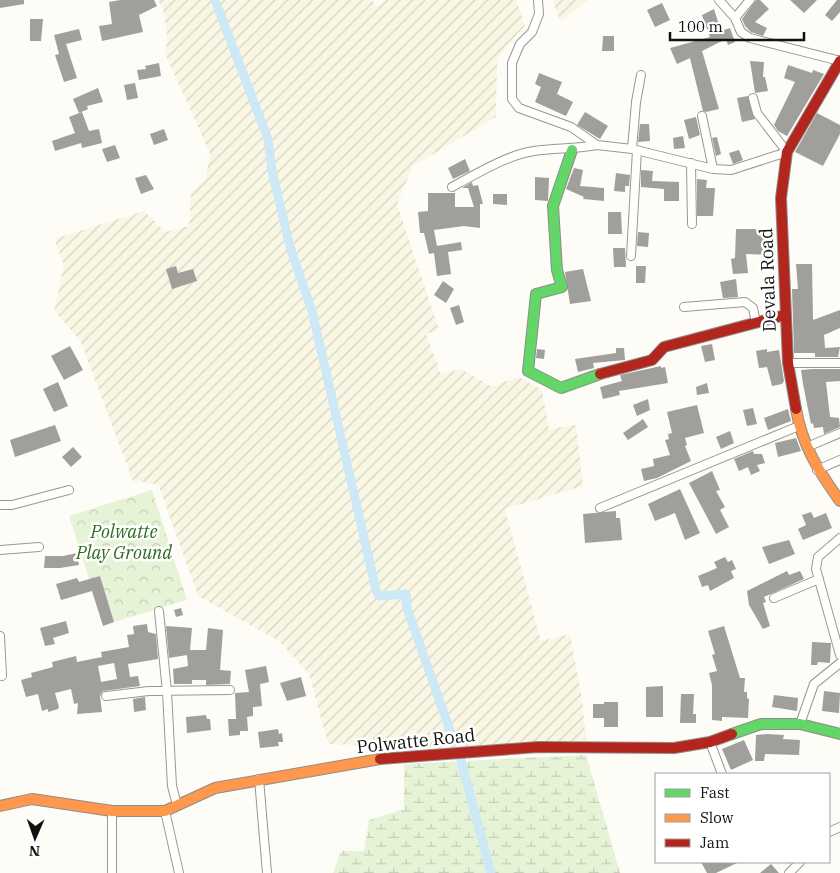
<svg xmlns="http://www.w3.org/2000/svg" width="840" height="873" viewBox="0 0 840 873" font-family="'IBM Plex Serif',serif">
<style>
.farmland{fill:url(#farmland-furrows)}
.wetland{fill:url(#wetland-marsh)}
.park{fill:url(#park-crowns)}
.lines{fill:none;stroke-linecap:round;stroke-linejoin:round}
.canal{stroke:#cde8f7;stroke-width:9}
.building{fill:#a19f9c;fill-rule:evenodd}
.street-casing{stroke:#979795;stroke-width:10}
.fast-casing{stroke:#8e8d8b;stroke-width:12}
.slow-casing{stroke:#8e8d8b;stroke-width:12}
.jam-casing{stroke:#8e8d8b;stroke-width:12}
.street{stroke:#fffffe;stroke-width:8}
.fast{stroke:#63d668;stroke-width:10}
.slow{stroke:#ff974d;stroke-width:10}
.jam{stroke:#b3261e;stroke-width:10}
.labels{text-anchor:middle;stroke-width:5;stroke-linejoin:round;paint-order:stroke}
.street-label{font-size:18px;fill:#111;stroke:#fff}
.park-label{font-size:18px;font-style:italic;fill:#2f6b1f;stroke:#fff}
</style>
<defs>
<pattern id="farmland-furrows" width="10" height="10" patternUnits="userSpaceOnUse" patternTransform="scale(1.25)"><rect width="10" height="10" fill="#f9f7e4"/><path d="M-1 1l2-2M0 10L10 0M9 11l2-2" fill="none" stroke="#d4d3c3"/></pattern>
<pattern id="wetland-marsh" width="20" height="14" patternUnits="userSpaceOnUse" patternTransform="scale(1.25)"><rect width="20" height="14" fill="#e7f3d7"/><path d="M1 5h8M5 5V1M11 12h8M15 12V8" fill="none" stroke="#c5cfb8"/></pattern>
<pattern id="park-crowns" width="20" height="18" patternUnits="userSpaceOnUse" patternTransform="scale(1.25)"><rect width="20" height="18" fill="#e7f3d7"/><path d="M2 6a3 3 0 1 1 6 0M12 15a3 3 0 1 1 6 0" fill="none" stroke="#c5cfb8"/></pattern>
</defs>
<rect width="100%" height="100%" fill="#fdfcf7"/>
<path class="farmland" d="M 158,0 L 372,0 L 376,6 L 385,0 L 516,0 L 525,25 L 497,59 L 496,117 L 413,166 L 397,204 L 439,330 L 426,334 L 441,374 L 461,369 L 491,386 L 519,377 L 542,390 L 549,429 L 576,425 L 583,486 L 505,509 L 541,641 L 570,634 L 582,699 L 586,740 L 452,748 L 328,744 L 309,674 L 279,641 L 198,596 L 158,484 L 133,481 L 80,340 L 54,311 L 64,265 L 54,239 L 144,211 L 165,232 L 189,226 L 191,193 L 206,178 L 210,153 L 166,56 L 167,33 L 163,9 Z
M 552,0 L 587,0 L 561,22 Z"/>
<path class="wetland" d="M 586,755 L 620,873 L 333,873 L 341,851 L 364,851 L 369,820 L 404,809 L 404,764 Z"/>
<path class="park" d="M 152,490 L 187,600 L 114,622 L 100,576 L 89,579 L 69,516 Z"/>
<g class="lines">
<path class="canal" d="M 215,0 L 268,139 L 272,171 L 290,247 L 312,311 L 376,590 L 379,596 L 406,594 L 407,608 L 454,742
M 461,761 L 491,873"/>
</g>
<path class="building" d="M 0,0 L 24,0 L 24,4 L 0,8 Z
M 120,0 L 154,0 L 157,6 L 139,15 L 143,32 L 102,41 L 99,26 L 112,24 L 109,2 Z
M 756,0 L 760,0 L 769,9 L 755,22 L 767,28 L 763,36 L 751,32 L 745,26 L 742,19 Z
M 790,0 L 817,0 L 804,13 Z
M 837,0 L 840,0 L 840,12 L 832,21 L 825,15 Z
M 662,3 L 670,20 L 655,27 L 647,10 Z
M 714,9 L 721,31 L 730,28 L 735,42 L 728,45 L 726,39 L 702,51 L 719,109 L 706,112 L 703,111 L 690,58 L 677,64 L 670,48 L 710,37 L 702,15 Z
M 30,19 L 43,19 L 41,41 L 30,41 Z
M 79,29 L 82,40 L 66,44 L 77,78 L 64,82 L 55,55 L 59,54 L 54,35 Z
M 603,36 L 614,36 L 614,51 L 602,51 Z
M 750,61 L 764,62 L 763,77 L 765,77 L 768,91 L 755,93 Z
M 159,63 L 161,76 L 139,80 L 137,70 L 146,69 L 145,66 Z
M 788,65 L 812,73 L 813,70 L 824,74 L 787,136 L 778,131 L 774,125 L 795,82 L 784,78 Z
M 539,73 L 562,82 L 557,94 L 573,102 L 566,116 L 535,102 L 541,87 L 535,84 Z
M 135,83 L 138,98 L 127,100 L 124,85 Z
M 98,88 L 103,102 L 87,106 L 88,109 L 79,113 L 73,99 Z
M 748,96 L 755,119 L 742,122 L 737,98 Z
M 82,112 L 89,131 L 99,129 L 102,143 L 82,148 L 81,143 L 55,151 L 52,141 L 75,133 L 69,117 Z
M 585,112 L 608,126 L 600,139 L 577,125 Z
M 817,113 L 840,125 L 840,134 L 823,166 L 795,152 Z
M 696,117 L 700,135 L 689,139 L 684,120 Z
M 640,124 L 649,124 L 650,141 L 638,142 Z
M 164,129 L 168,140 L 154,145 L 150,134 Z
M 683,136 L 685,148 L 674,149 L 673,138 Z
M 717,137 L 721,154 L 716,156 L 712,138 Z
M 115,145 L 120,158 L 107,162 L 102,149 Z
M 739,150 L 743,160 L 733,164 L 729,153 Z
M 465,159 L 470,171 L 453,179 L 448,168 Z
M 574,168 L 583,170 L 580,186 L 604,188 L 604,201 L 583,199 L 584,197 L 566,189 Z
M 641,170 L 653,171 L 652,181 L 679,182 L 679,201 L 664,201 L 664,189 L 641,187 Z
M 616,173 L 630,175 L 629,186 L 625,186 L 625,192 L 614,191 Z
M 146,175 L 154,189 L 141,194 L 135,178 Z
M 535,177 L 549,178 L 548,201 L 535,200 Z
M 697,179 L 707,180 L 706,188 L 715,188 L 713,216 L 697,216 Z
M 472,182 L 473,186 L 478,185 L 483,204 L 480,204 L 480,228 L 464,226 L 434,230 L 437,246 L 461,242 L 462,250 L 448,252 L 451,274 L 437,276 L 434,253 L 429,254 L 424,233 L 420,233 L 418,212 L 428,211 L 428,193 L 455,193 L 455,207 L 474,207 L 468,188 L 462,188 Z
M 493,194 L 507,194 L 507,205 L 493,204 Z
M 608,212 L 621,212 L 622,234 L 608,234 Z
M 736,229 L 769,229 L 769,255 L 746,254 L 748,273 L 733,274 L 731,259 L 735,258 Z
M 638,232 L 649,233 L 648,247 L 637,246 Z
M 613,248 L 625,248 L 626,267 L 614,267 Z
M 796,264 L 812,264 L 813,320 L 840,310 L 840,328 L 824,335 L 825,348 L 840,347 L 838,357 L 815,357 L 815,353 L 794,353 L 792,289 L 798,289 Z
M 176,266 L 178,273 L 193,269 L 197,281 L 172,289 L 166,269 Z
M 636,266 L 646,266 L 645,283 L 636,283 Z
M 583,269 L 591,301 L 570,304 L 565,272 Z
M 736,279 L 738,297 L 723,298 L 720,282 Z
M 443,281 L 454,289 L 446,303 L 434,295 Z
M 459,305 L 464,322 L 456,325 L 450,308 Z
M 712,344 L 715,360 L 705,362 L 701,346 Z
M 70,346 L 83,370 L 64,380 L 51,356 Z
M 616,348 L 624,348 L 625,360 L 593,363 L 594,368 L 578,372 L 575,359 L 616,353 Z
M 537,349 L 545,350 L 544,359 L 536,358 Z
M 767,349 L 767,352 L 779,350 L 784,381 L 782,384 L 772,386 L 767,367 L 759,368 L 756,351 Z
M 661,366 L 661,368 L 665,367 L 668,383 L 619,391 L 620,395 L 603,399 L 600,387 L 622,381 L 620,375 Z
M 813,369 L 840,369 L 840,381 L 826,382 L 830,417 L 839,418 L 840,427 L 824,434 L 823,427 L 814,428 L 813,423 L 811,424 L 803,384 L 801,370 Z
M 58,382 L 68,406 L 54,412 L 43,389 Z
M 707,383 L 709,393 L 697,395 L 696,387 Z
M 648,399 L 650,410 L 637,416 L 633,405 Z
M 697,405 L 704,433 L 685,438 L 687,445 L 685,446 L 691,461 L 657,478 L 644,481 L 641,469 L 654,466 L 653,459 L 670,455 L 665,440 L 669,439 L 668,434 L 672,433 L 667,412 Z
M 753,408 L 757,424 L 747,426 L 743,410 Z
M 788,409 L 791,421 L 768,430 L 764,418 Z
M 643,419 L 648,427 L 628,440 L 623,433 Z
M 55,425 L 61,441 L 15,457 L 10,440 Z
M 730,431 L 734,443 L 721,449 L 716,437 Z
M 796,438 L 801,451 L 778,457 L 775,443 Z
M 73,447 L 82,457 L 71,467 L 62,457 Z
M 753,451 L 754,454 L 762,454 L 765,463 L 757,465 L 760,471 L 751,475 L 748,467 L 739,471 L 734,459 Z
M 712,471 L 720,490 L 716,491 L 725,507 L 720,510 L 729,527 L 716,534 L 689,483 Z
M 680,489 L 700,533 L 685,540 L 675,513 L 655,521 L 648,504 Z
M 616,511 L 616,518 L 620,518 L 622,540 L 585,543 L 583,514 Z
M 811,512 L 814,518 L 826,513 L 832,528 L 803,540 L 798,529 L 806,525 L 802,515 Z
M 789,540 L 795,554 L 769,564 L 762,547 Z
M 77,553 L 79,565 L 60,568 L 44,568 L 45,556 L 63,556 Z
M 725,557 L 728,562 L 732,560 L 736,569 L 731,571 L 734,578 L 710,591 L 708,585 L 702,587 L 698,576 L 717,568 L 714,562 Z
M 787,571 L 789,575 L 800,571 L 804,579 L 764,597 L 766,602 L 763,603 L 770,626 L 763,629 L 749,605 L 747,591 Z
M 100,576 L 114,622 L 103,626 L 92,591 L 61,600 L 56,584 L 77,578 L 79,582 Z
M 181,608 L 183,615 L 176,617 L 174,610 Z
M 66,621 L 69,633 L 53,638 L 55,644 L 45,646 L 40,628 Z
M 147,624 L 148,632 L 156,634 L 158,659 L 128,664 L 130,677 L 138,676 L 140,686 L 103,691 L 100,696 L 102,712 L 77,714 L 78,703 L 74,704 L 71,689 L 55,693 L 59,707 L 58,709 L 48,712 L 48,709 L 42,711 L 38,694 L 26,697 L 21,680 L 32,677 L 31,673 L 53,667 L 52,662 L 76,656 L 77,662 L 102,657 L 101,652 L 129,647 L 127,635 L 134,634 L 133,626 ZM 114,663 L 117,679 L 101,682 L 98,666 Z
M 166,626 L 192,628 L 190,650 L 206,650 L 208,628 L 223,630 L 220,670 L 231,671 L 230,684 L 206,685 L 206,680 L 192,680 L 192,684 L 174,684 L 173,669 L 188,666 L 187,655 L 169,658 Z
M 724,626 L 740,678 L 745,678 L 744,692 L 747,692 L 747,698 L 749,699 L 748,718 L 722,717 L 722,721 L 712,720 L 712,685 L 709,673 L 717,671 L 712,655 L 715,654 L 708,631 Z
M 812,642 L 831,643 L 830,663 L 818,662 L 817,665 L 811,665 Z
M 266,666 L 269,682 L 260,684 L 262,706 L 253,707 L 253,716 L 247,717 L 248,731 L 240,731 L 240,735 L 229,736 L 228,719 L 236,719 L 235,693 L 249,692 L 245,670 Z
M 301,677 L 306,696 L 287,701 L 280,683 Z
M 663,686 L 663,717 L 646,717 L 646,687 Z
M 824,691 L 840,693 L 839,713 L 822,711 Z
M 681,694 L 694,694 L 693,714 L 696,714 L 696,723 L 680,723 Z
M 774,695 L 798,698 L 797,711 L 772,707 Z
M 145,697 L 146,710 L 134,712 L 133,699 Z
M 604,702 L 618,702 L 618,727 L 604,727 L 604,718 L 593,718 L 593,704 L 604,704 Z
M 206,715 L 207,719 L 210,719 L 211,730 L 187,733 L 186,717 Z
M 278,729 L 279,734 L 282,733 L 283,742 L 278,742 L 279,746 L 260,748 L 258,732 Z
M 767,734 L 784,735 L 783,739 L 800,740 L 799,755 L 765,754 L 764,761 L 755,761 L 756,735 Z
M 744,740 L 753,760 L 731,770 L 722,749 Z
M 701,862 L 739,862 L 716,873 L 707,873 Z
M 771,864 L 779,873 L 760,873 Z"/>
<g class="lines">
<g class="street-casing">
<path id="street" d="M 538,0 L 539,14 L 532,32 L 520,44 L 512,63 L 512,99 L 519,108 L 571,127 L 597,145 L 632,149 L 713,169 L 731,170 L 787,152 L 757,113 L 753,98
M 719,0 L 735,18 L 741,32 L 750,38 L 840,61
M 735,18 L 750,0
M 702,116 L 713,169
M 632,149 L 636,102 L 641,75
M 691,163 L 692,224
M 452,187 C 476,174 507,155 534,151 C 555,148 576,149 597,145
M 631,256 L 637,150
M 684,307 L 745,302 L 753,308 L 756,323
M 788,363 L 840,363
M 807,447 L 840,433
M 817,470 L 840,460
M 0,505 L 12,505 L 69,490
M 600,508 L 799,426
M 840,538 L 818,557 L 816,569 L 840,655
M 0,550 L 39,547
M 774,598 L 819,579
M 159,611 L 167,692 L 172,786 L 177,805
M 0,636 L 2,676
M 106,696 L 149,691 L 230,690
M 800,724 L 814,684 L 840,663
M 710,742 L 722,774
M 259,779 L 267,873
M 165,811 L 179,873
M 829,832 L 840,827
M 112,873 L 112,811
M 789,873 L 800,862"/>
</g>
<g class="fast-casing">
<path id="fast" d="M 572,150 L 553,206 L 557,270 L 562,287 L 536,294 L 528,371 L 561,388 L 600,374
M 732,734 L 761,724 L 800,724 L 840,734"/>
</g>
<g class="slow-casing">
<path id="slow" d="M 796,409 C 802,445 819,472 840,501
M 0,806 L 32,799 L 112,811 L 165,811 L 215,788 L 380,759"/>
</g>
<g class="jam-casing">
<path id="jam" d="M 600,374 L 652,360 L 664,347 L 785,315
M 796,409 L 788,363 L 781,198 L 787,152 L 840,61
M 380,759 L 538,747 L 674,748 L 710,742 L 732,734"/>
</g>
<use href="#street" class="street"/>
<use href="#fast" class="fast"/>
<use href="#slow" class="slow"/>
<use href="#jam" class="jam"/>
</g>
<g class="labels">
<g class="street-label">
<text transform="translate(768 280) rotate(-92)" y="6">Devala Road</text>
<text transform="translate(416 741) rotate(-6)" y="6">Polwatte Road</text>
</g>
<g class="park-label">
<text x="124" y="538">Polwatte<tspan x="124" dy="21">Play Ground</tspan></text>
</g>
</g>
<rect x="655" y="773" width="175" height="90" fill="#ffffff" stroke="#a0a0a0"/>
<rect x="665" y="789" width="25" height="8" fill="#63d668" stroke="#a0a0a0"/>
<text x="700" y="798" font-size="15" fill="#111111">Fast</text>
<rect x="665" y="814" width="25" height="8" fill="#ff974d" stroke="#a0a0a0"/>
<text x="700" y="823" font-size="15" fill="#111111">Slow</text>
<rect x="665" y="839" width="25" height="8" fill="#b3261e" stroke="#a0a0a0"/>
<text x="700" y="848" font-size="15" fill="#111111">Jam</text>
<g transform="translate(35 838) rotate(182)" stroke="#ffffff" stroke-width="4" paint-order="stroke">
<path d="M0-4L9 19L0 12L-9 19Z" fill="#111111"/>
<text y="-8" font-size="14" font-weight="bold" text-anchor="middle" fill="#111111">N</text>
</g>
<path d="M670 32v8h134v-8" fill="none" stroke="#111111" stroke-width="2.5"/>
<text x="678" y="32" font-size="15" fill="#111111" stroke="#ffffff" stroke-width="4" paint-order="stroke">100 m</text>
</svg>
